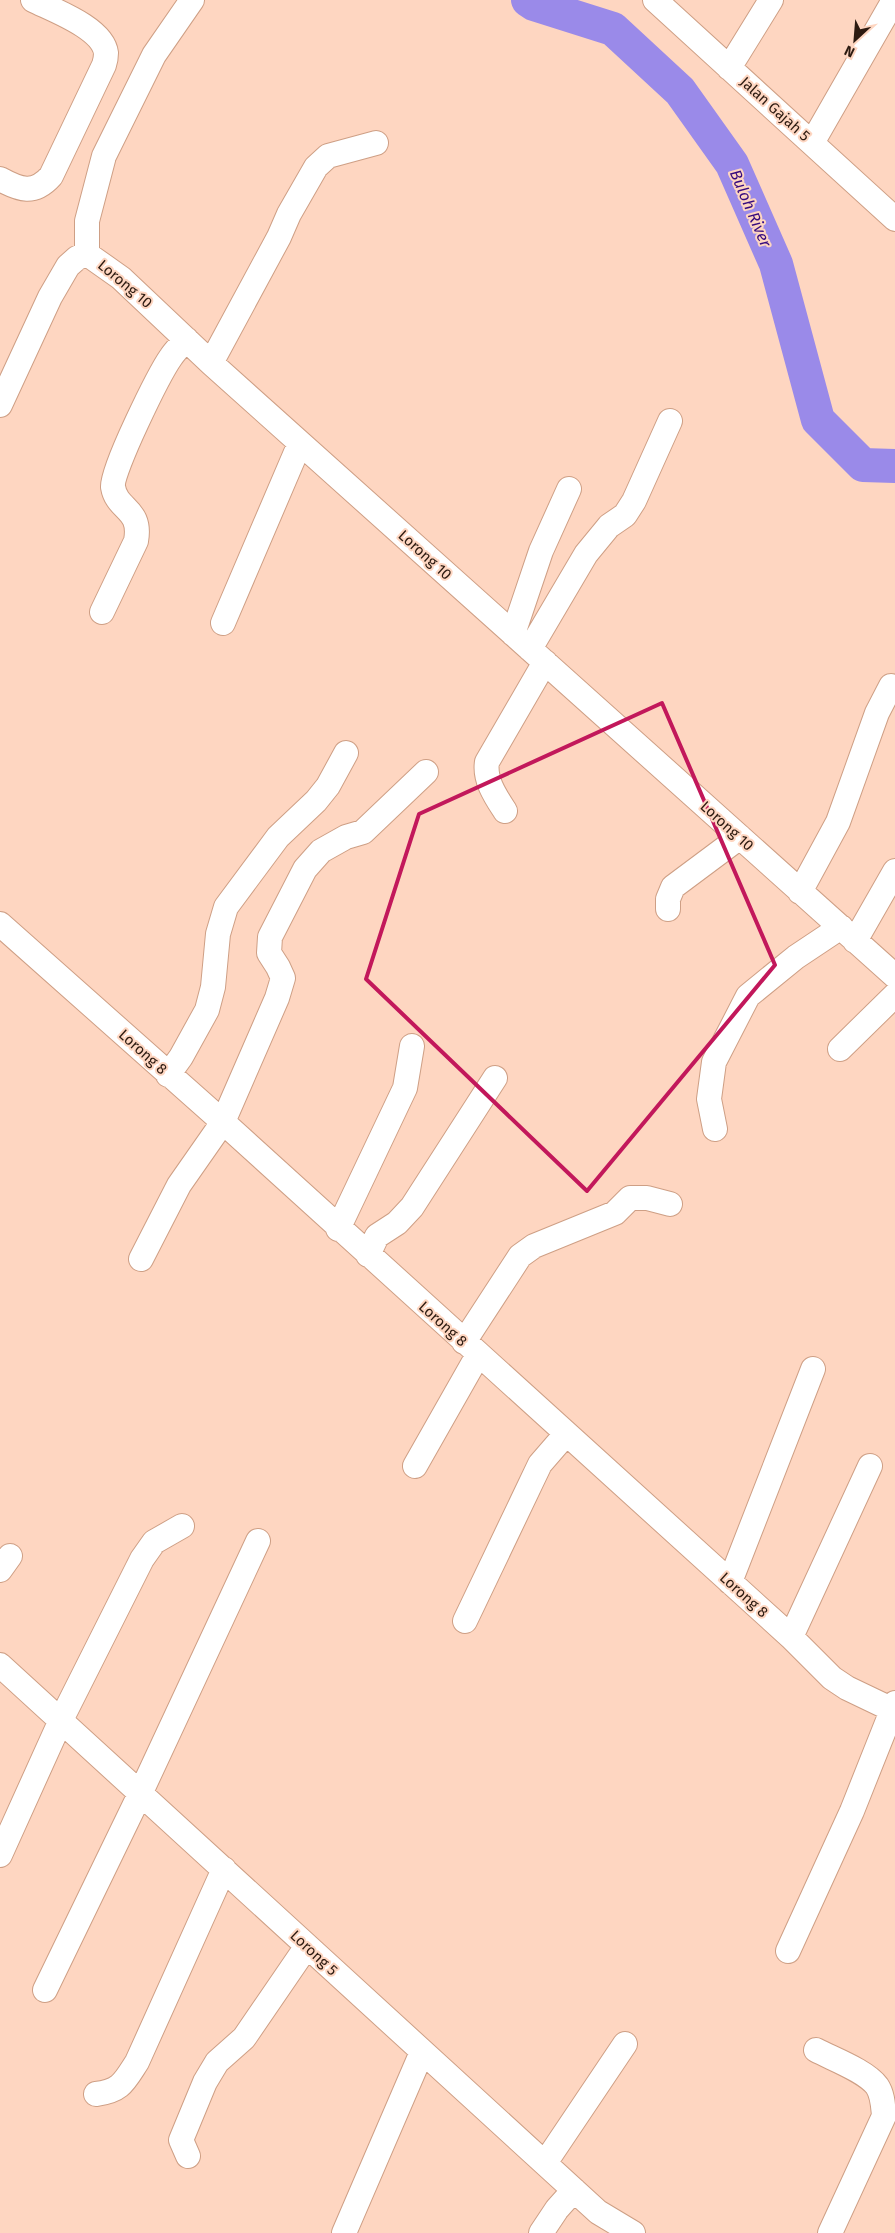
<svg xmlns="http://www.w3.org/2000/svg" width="895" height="2233" viewBox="0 0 895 2233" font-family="'Fira Sans',sans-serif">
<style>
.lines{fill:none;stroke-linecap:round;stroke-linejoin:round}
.river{stroke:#9a8ae9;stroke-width:34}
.minor-casing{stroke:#ce9f85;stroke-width:26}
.minor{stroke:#fff;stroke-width:24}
.marked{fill:none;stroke:#c2185b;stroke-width:4;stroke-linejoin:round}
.labels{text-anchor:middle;stroke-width:4;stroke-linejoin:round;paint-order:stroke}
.street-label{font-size:15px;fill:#2d1b11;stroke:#fed6c1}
.water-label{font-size:16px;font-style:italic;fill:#370b7e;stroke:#fed6c1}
</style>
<rect width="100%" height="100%" fill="#fed6c1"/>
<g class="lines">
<path class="river" d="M 528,0 L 534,4 L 613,29 L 680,91 L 732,164 L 776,264 L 818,420 L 863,465 L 895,466"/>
<g class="minor-casing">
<path id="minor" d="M 655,0 L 895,219
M 729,68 L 771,0
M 812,143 L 894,0
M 0,179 C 20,190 34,195 51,176 L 104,65 C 105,62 106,57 106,53 C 103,28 53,10 33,0
M 87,254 L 121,278 L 211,363 L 895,976
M 87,254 L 87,221 L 104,156 L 154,55 L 192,0
M 211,363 L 279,237 L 289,214 L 316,167 L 328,156 L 376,143
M 0,405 L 50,297 L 68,266 L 77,258 L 87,254
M 102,612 L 136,541 C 142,508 117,511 113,487 C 111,471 159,374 171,357 C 175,351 181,345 186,339
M 223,623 L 300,443
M 513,634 L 541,551 L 569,489
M 530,649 L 586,554 L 609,526 L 625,515 L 634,501 L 670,421
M 505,811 C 496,797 484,780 487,762 L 545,662
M 800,892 L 838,822 L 877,713 L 891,686
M 668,909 L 668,899 L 673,887 L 740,837
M 0,924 L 223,1122 L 791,1637 L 832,1678 L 847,1688 L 895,1711
M 855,941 L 895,871
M 840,1049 L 895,995
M 168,1075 L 181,1057 L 207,1010 L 213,987 L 218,934 L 226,907 L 278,837 L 316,801 L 328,786 L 346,753
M 715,1129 L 709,1099 L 714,1062 L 748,996 L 796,957 L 841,927
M 338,1229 L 405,1088 L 412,1046
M 368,1255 L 377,1236 L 397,1223 L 412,1207 L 495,1078
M 141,1259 L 179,1185 L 223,1122 L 277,998 L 283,978 L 278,967 L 269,953 L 270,937 L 305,869 L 321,851 L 346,837 L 363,832 L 426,772
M 464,1342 L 520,1256 L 534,1246 L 615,1213 L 630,1198 L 647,1198 L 670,1204
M 415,1466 L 478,1355
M 0,1570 L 10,1556
M 730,1582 L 813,1369
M 465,1621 L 540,1464 L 566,1434
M 791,1637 L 870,1466
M 0,1665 L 598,2212 L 633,2233
M 0,1855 L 61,1720 L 142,1559 L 154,1542 L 182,1526
M 788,1951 L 852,1811 L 895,1703
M 45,1990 L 141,1792 L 258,1541
M 816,2050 C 833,2059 866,2071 877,2086 C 883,2095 883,2106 884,2116 L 830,2233
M 96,2094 C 121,2091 124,2082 137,2062 L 224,1869
M 188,2156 L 181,2140 L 205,2082 L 217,2062 L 244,2038 L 307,1946
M 545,2163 L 625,2044
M 344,2233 L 422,2052
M 541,2233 L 557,2209 L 574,2190"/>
</g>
<use href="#minor" class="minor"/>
</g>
<path class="marked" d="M 662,703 L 775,965 L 587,1191 L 366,979 L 419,814 Z"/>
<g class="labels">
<g class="street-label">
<text transform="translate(775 109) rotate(42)" y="5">Jalan Gajah 5</text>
<text transform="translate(125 284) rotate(40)" y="5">Lorong 10</text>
<text transform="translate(425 555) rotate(42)" y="5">Lorong 10</text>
<text transform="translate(727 826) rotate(42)" y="5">Lorong 10</text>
<text transform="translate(143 1052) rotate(42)" y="5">Lorong 8</text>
<text transform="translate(443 1324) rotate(42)" y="5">Lorong 8</text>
<text transform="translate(744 1595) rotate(42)" y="5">Lorong 8</text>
<text transform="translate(314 1953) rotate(43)" y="5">Lorong 5</text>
</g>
<g class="water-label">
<text transform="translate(751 208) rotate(67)" y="6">Buloh River</text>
</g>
</g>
<g transform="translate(855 40) rotate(206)" stroke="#fed6c1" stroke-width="4" paint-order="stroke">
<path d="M0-4L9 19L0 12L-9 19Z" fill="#2d1b11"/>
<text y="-8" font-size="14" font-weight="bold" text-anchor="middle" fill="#2d1b11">N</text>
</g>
</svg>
